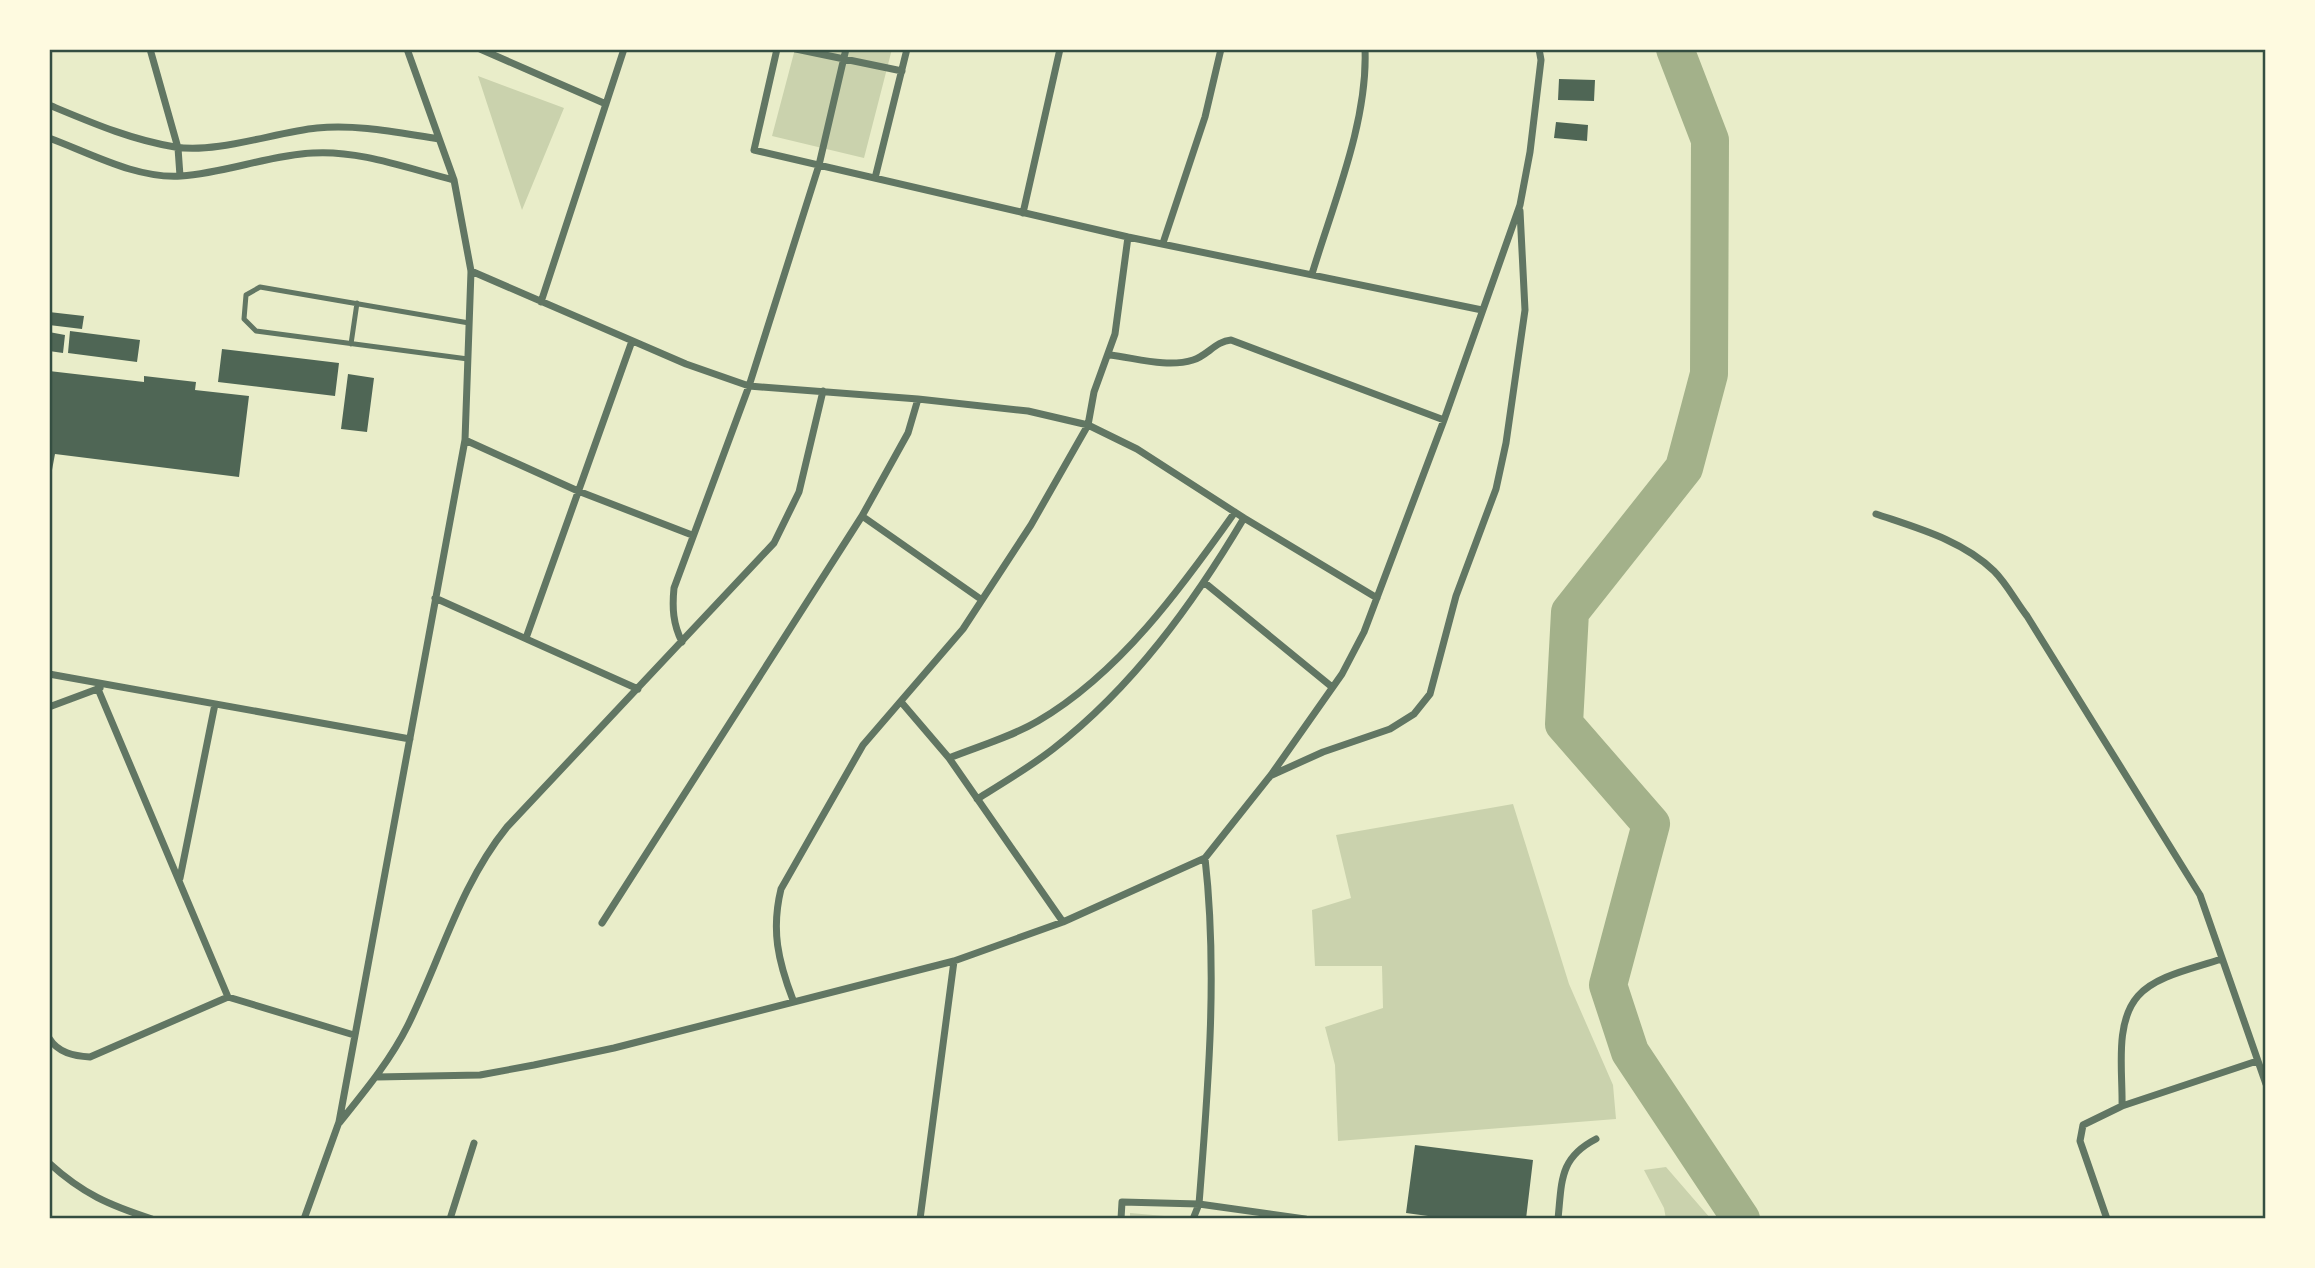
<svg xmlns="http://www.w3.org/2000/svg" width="2315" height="1268" viewBox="0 0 2315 1268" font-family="'Libre Baskerville',serif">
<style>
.green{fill:#cad2ad}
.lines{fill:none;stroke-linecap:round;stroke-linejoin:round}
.river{stroke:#a3b18a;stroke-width:38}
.building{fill:#4f6655}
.service{stroke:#617663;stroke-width:5}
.minor{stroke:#617663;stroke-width:7}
.neatline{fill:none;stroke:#344e41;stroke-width:2.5}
</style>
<rect width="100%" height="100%" fill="#e9edc9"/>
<path class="green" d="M 795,49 L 892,49 L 864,158 L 772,136 Z
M 478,76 L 564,108 L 522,210 Z
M 1513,804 L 1569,984 L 1613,1085 L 1616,1119 L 1338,1141 L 1335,1065 L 1325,1027 L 1383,1008 L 1382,966 L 1315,966 L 1312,910 L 1351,898 L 1336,835 Z
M 1666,1167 L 1711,1219 L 1666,1219 L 1664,1208 L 1644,1170 Z
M 1130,1213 L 1176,1217 L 1130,1219 Z"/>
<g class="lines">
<path class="river" d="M 1675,49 L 1710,140 L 1709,374 L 1684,468 L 1570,612 L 1564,724 L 1651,824 L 1608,985 L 1630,1052 L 1741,1219"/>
</g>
<path class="building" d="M 1559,79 L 1595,80 L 1594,101 L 1558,100 Z
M 1556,122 L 1588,125 L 1587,141 L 1554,138 Z
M 49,312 L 84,316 L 82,329 L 49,325 Z
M 70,331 L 140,340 L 137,362 L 68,353 Z
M 49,332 L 65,335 L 63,353 L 49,351 Z
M 222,349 L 339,363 L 335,396 L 218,382 Z
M 49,371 L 144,382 L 144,376 L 196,382 L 195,390 L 249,396 L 239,477 L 55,454 L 49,486 Z
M 348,374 L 374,378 L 367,432 L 341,429 Z
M 1415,1145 L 1533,1160 L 1526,1219 L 1450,1219 L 1406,1213 Z"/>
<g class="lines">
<path class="service" d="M 351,344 L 357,303
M 468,359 L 256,331 L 244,319 L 246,295 L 260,287 L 469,323"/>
<path class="minor" d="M 150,49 L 178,148 L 180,176
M 480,49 L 606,104
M 777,49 L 754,150 L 1128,237 L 1482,310
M 796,49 L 902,71
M 49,105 C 90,122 131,140 175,147 C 216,154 276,132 317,128 C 358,124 399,133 439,139
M 49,138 C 90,153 136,179 181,176 C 226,173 269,155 313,153 C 360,150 409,169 454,180
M 875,178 L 907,49
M 1023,213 L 1060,49
M 1163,243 L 1205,117 L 1221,49
M 471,271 L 686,364 L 749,386 L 918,399 L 1028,411 L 1088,425 L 1137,449 L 1244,518 L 1377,598
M 1312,274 C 1333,204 1368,122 1365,49
M 541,302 L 624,49
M 1110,355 C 1136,358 1167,368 1193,360 C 1207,356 1216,341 1231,340 L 1444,420
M 465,440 L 578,491 L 692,535
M 1876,514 C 1917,528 1962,540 1994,571 C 2007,584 2016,602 2027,616 L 2200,895 L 2266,1084
M 862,516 L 982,600
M 1205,583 L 1332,687
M 435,598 L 638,689
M 526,638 L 632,341
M 682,642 C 673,624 672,608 674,588 L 749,386 L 819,165 L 846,49
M 49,674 L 410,739
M 98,689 L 228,997 L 354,1035
M 902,703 L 949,758 L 1063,922
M 49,707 L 100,688
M 949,758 C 979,746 1011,737 1038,721 C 1119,674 1182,587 1235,512
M 1272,775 L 1323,752 L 1390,729 L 1414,714 L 1430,694 L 1456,596 L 1496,489 L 1506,443 L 1525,310 L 1520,211
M 977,799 C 1003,783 1030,767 1053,749 C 1133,687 1193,604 1244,518
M 180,878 L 215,704
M 602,923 L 862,516 L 908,433 L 918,399
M 793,1000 C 778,961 771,930 781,889 L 863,745 L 963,629 L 1031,525 L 1088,425 L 1094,392 L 1115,334 L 1128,237
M 49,1038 C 58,1053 74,1056 90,1057 L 228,997
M 377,1077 L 480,1075 L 534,1065 L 614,1048 L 954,961 L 1063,922 L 1205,858 L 1271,775 L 1342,674 L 1364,632 L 1444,420 L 1520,205 L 1530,152 L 1541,60 L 1539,49
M 2122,1106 C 2123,1073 2114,1023 2138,996 C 2156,975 2196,968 2221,959
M 340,1122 C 365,1091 390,1061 408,1025 C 441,958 460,885 507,827 L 774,543 L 799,492 L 823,391
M 49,1163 C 83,1194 109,1205 152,1219
M 304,1219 L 339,1122 L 465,440 L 471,271 L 454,180 L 407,49
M 450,1219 L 474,1143
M 920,1219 L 954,961
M 1121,1219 L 1122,1202 L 1199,1204 L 1305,1219
M 1193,1219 L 1199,1204 C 1208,1089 1218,973 1205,858
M 1558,1219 C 1562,1181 1559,1158 1596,1139
M 2107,1219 L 2080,1141 L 2083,1125 L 2122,1106 L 2257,1061"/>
</g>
<rect width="2315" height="1268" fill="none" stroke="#fefae0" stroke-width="102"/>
<rect x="51" y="51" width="2213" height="1166" class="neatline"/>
</svg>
